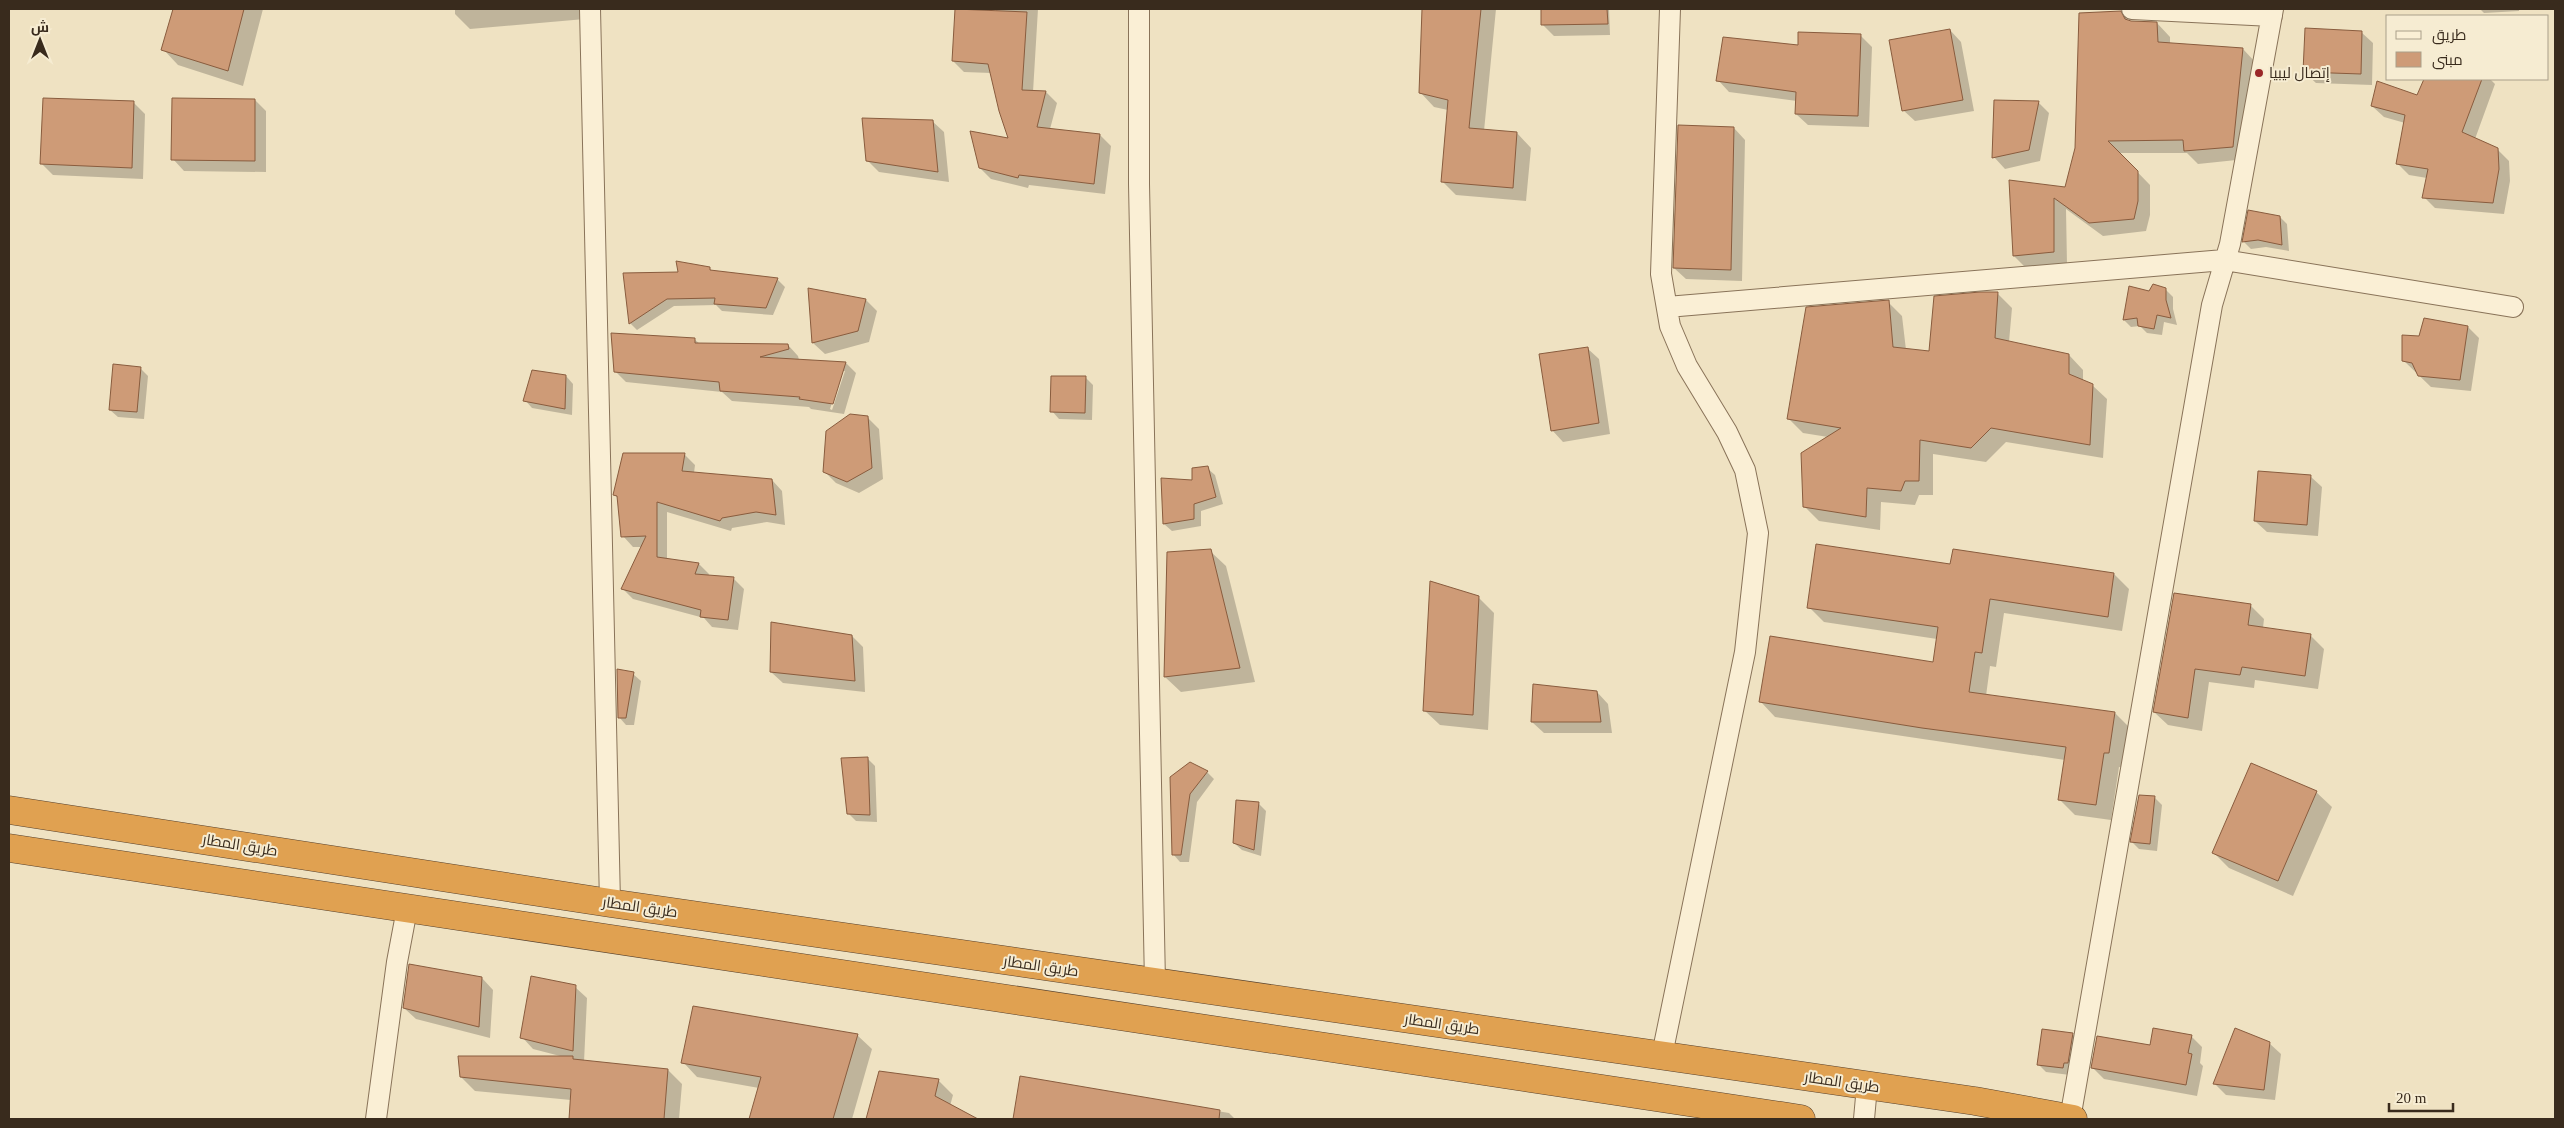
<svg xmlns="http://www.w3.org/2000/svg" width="2564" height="1128" viewBox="0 0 2564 1128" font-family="'Times New Roman',Cairo,serif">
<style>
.shadow{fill:#0003;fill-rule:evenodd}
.building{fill:#ce9b77;stroke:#895c3e}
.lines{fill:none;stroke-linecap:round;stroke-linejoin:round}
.minor-casing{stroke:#897359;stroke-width:22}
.highway-casing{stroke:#57412d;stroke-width:29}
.minor{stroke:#faefd5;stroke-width:20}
.highway{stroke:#e0a151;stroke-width:28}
.poi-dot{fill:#9a2728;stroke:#f6ecd2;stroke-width:2}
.labels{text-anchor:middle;stroke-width:4;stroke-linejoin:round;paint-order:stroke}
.poi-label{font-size:15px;fill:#392b1d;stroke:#f6ecd2;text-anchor:start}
.street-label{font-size:15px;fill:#392b1d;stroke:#f6ecd2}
</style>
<rect width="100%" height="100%" fill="#efe2c2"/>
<path class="shadow" d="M 175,9 L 263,9 L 243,86 L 178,65 L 163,49 Z
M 455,9 L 584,9 L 585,19 L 470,29 L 455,14 Z
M 957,9 L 996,11 L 996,9 L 1038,9 L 1033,92 L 1046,92 L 1057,103 L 1050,129 L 1100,135 L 1111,146 L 1105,194 L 1029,185 L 1028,188 L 991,179 L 980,168 L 1009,140 L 991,73 L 964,72 L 953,61 Z
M 1423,9 L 1496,9 L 1484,131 L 1517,133 L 1531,148 L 1526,201 L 1456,195 L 1442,181 L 1448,110 L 1434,107 L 1420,92 Z
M 1542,9 L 1609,9 L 1610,35 L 1554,36 L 1543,25 Z
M 2480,9 L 2519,9 L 2519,11 L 2484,13 Z
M 2120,13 L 2129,21 L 2157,23 L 2170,37 L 2170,45 L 2243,49 L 2256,63 L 2246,159 L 2198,164 L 2187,153 L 2119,153 L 2150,185 L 2150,215 L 2146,231 L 2103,236 L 2066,209 L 2067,264 L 2027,269 L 2014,256 L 2010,181 L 2066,189 Z
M 1950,30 L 1961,42 L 1974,111 L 1915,121 L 1903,110 Z
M 2361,32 L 2373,43 L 2372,85 L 2316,83 L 2304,72 Z
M 1861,36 L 1872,47 L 1869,127 L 1808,125 L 1796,114 L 1797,101 L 1729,92 L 1718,80 L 1799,46 Z
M 2425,79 L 2490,79 L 2495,84 L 2475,139 L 2497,149 L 2509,161 L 2510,181 L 2504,214 L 2435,208 L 2424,197 L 2427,178 L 2409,175 L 2397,163 L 2405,123 L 2384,117 L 2372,106 L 2418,96 Z
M 255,100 L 266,111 L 266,172 L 184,171 L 173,159 Z
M 2038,102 L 2049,113 L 2040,161 L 2005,169 L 1994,157 Z
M 134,103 L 145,114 L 143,179 L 53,175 L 42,164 Z
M 932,121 L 944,132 L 949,182 L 879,172 L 867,160 Z
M 1734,128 L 1745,140 L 1742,281 L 1686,279 L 1674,268 Z
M 2280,217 L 2287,224 L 2289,251 L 2266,247 L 2251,249 L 2244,242 Z
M 709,268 L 712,271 L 778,280 L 785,287 L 773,315 L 722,311 L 716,305 L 674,306 L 637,330 L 630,323 L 679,273 Z
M 2130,288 L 2150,292 L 2165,289 L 2173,297 L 2173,309 L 2177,325 L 2164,322 L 2162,335 L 2147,333 L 2140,326 L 2131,327 L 2124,320 Z
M 809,289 L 866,300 L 877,311 L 869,342 L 825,354 L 813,343 Z
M 1998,294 L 2012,308 L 2009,342 L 2069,355 L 2083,370 L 2083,381 L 2092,385 L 2107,399 L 2103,458 L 2006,442 L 1986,462 L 1933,454 L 1933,495 L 1919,495 L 1915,505 L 1881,502 L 1880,530 L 1819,521 L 1804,506 L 1828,437 L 1803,433 L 1789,419 L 1888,302 L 1902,316 L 1906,350 L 1930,352 Z
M 2468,327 L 2479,338 L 2471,391 L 2431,387 L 2403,360 L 2420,337 Z
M 694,339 L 700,344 L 788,345 L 798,356 L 799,360 L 846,363 L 856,373 L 844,414 L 811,409 L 809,407 L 732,401 L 722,392 L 626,382 L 615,371 ZM 842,371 L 845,371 L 832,410 L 830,409 Z
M 1587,348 L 1599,359 L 1610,434 L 1563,442 L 1552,430 Z
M 140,368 L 148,376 L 144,419 L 118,417 L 110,410 Z
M 566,376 L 573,384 L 572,415 L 532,408 L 525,400 Z
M 1086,378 L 1093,385 L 1092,420 L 1059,419 L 1052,411 Z
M 867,417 L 879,429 L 883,479 L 859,493 L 836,483 L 824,471 Z
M 685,455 L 695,465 L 694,473 L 772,480 L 782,491 L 785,525 L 767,522 L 732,528 L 731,531 L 667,512 L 667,560 L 699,564 L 709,574 L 708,577 L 733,578 L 744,589 L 738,630 L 712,627 L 704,618 L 633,599 L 623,589 L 643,547 L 633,547 L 623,536 L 619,499 L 614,494 Z
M 1207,468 L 1215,475 L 1223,504 L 1201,511 L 1201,526 L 1172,531 L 1164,524 L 1163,479 L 1194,481 Z
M 2310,476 L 2322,487 L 2318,536 L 2267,532 L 2255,521 Z
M 1210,551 L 1226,566 L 1255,682 L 1181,692 L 1165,677 L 1168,553 Z
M 1951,566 L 2114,574 L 2129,589 L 2122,631 L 2004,613 L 1996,667 L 1990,666 L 1986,696 L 2115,713 L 2130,728 L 2124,768 L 2119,767 L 2111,820 L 2075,815 L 2060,800 L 2065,760 L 1775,717 L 1761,702 L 1934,664 L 1937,639 L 1824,622 L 1809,607 Z
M 1478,597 L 1494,613 L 1488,730 L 1440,725 L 1424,710 Z
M 2250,605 L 2264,619 L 2263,628 L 2310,635 L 2324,649 L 2318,689 L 2255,680 L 2254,688 L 2209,682 L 2202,731 L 2168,725 L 2154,712 Z
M 852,636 L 863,647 L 865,692 L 783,683 L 771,672 Z
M 633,674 L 641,681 L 634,725 L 626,725 L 619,717 Z
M 1597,692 L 1608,704 L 1612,733 L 1544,733 L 1532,722 Z
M 867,758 L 875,766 L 877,822 L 856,821 L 848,813 Z
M 1207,772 L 1214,779 L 1197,802 L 1189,862 L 1180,862 L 1173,854 L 1172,778 Z
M 2316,792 L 2332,807 L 2293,896 L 2229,868 L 2214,853 Z
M 2154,797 L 2162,805 L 2157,851 L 2139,849 L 2132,842 Z
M 1258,803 L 1266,811 L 1261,856 L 1242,850 L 1234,843 Z
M 482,978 L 493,990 L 490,1038 L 416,1019 L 404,1008 Z
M 575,987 L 587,998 L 584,1062 L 668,1070 L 682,1084 L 679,1119 L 570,1119 L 571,1100 L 475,1091 L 461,1077 L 564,1057 L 533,1049 L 522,1037 Z
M 2072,1034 L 2080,1041 L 2070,1075 L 2046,1072 L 2038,1064 Z
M 857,1035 L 872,1049 L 852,1119 L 750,1119 L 759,1088 L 697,1077 L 683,1062 Z
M 2191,1036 L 2202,1047 L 2200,1063 L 2203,1066 L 2197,1096 L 2104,1079 L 2092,1067 Z
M 2269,1043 L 2281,1054 L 2275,1100 L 2226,1095 L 2214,1083 Z
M 880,1072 L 938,1080 L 953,1095 L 950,1106 L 971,1119 L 867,1119 Z
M 1021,1078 L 1229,1113 L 1235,1119 L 1014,1119 Z"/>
<path class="building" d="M 173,9 L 244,9 L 228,71 L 161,50 Z
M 955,9 L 1027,12 L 1022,90 L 1046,91 L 1037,127 L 1100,134 L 1094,184 L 1019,175 L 1018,178 L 979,168 L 970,131 L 1008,138 L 999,111 L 988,64 L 952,61 Z
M 1422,9 L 1481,9 L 1469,128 L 1517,132 L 1513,188 L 1441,182 L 1448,100 L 1419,93 Z
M 1541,9 L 1607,9 L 1608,24 L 1541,25 Z
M 2121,11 L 2125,19 L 2131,21 L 2157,22 L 2158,42 L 2243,48 L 2233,147 L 2184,151 L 2183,140 L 2108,141 L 2138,171 L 2138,201 L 2134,219 L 2089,223 L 2054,198 L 2054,252 L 2013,256 L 2009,180 L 2065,187 L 2075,148 L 2079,13 Z
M 2305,28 L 2362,31 L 2361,74 L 2303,72 Z
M 1950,29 L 1963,100 L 1902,111 L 1889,40 Z
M 1798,32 L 1861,34 L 1858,116 L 1795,114 L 1796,92 L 1716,81 L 1723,37 L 1798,45 Z
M 2424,79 L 2482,79 L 2462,132 L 2498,148 L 2499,169 L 2493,203 L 2422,198 L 2428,169 L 2396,164 L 2405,115 L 2371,106 L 2377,81 L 2417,95 Z
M 43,98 L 134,101 L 132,168 L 40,164 Z
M 172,98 L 255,99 L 255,161 L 171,160 Z
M 1994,100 L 2039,101 L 2029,150 L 1992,158 Z
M 862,118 L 933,120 L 938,172 L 866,161 Z
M 1678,125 L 1734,127 L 1731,270 L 1673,268 Z
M 2248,210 L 2280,216 L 2282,245 L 2258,240 L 2242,242 Z
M 676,261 L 710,267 L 710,270 L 778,278 L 766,308 L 714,304 L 715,298 L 667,299 L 629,324 L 623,273 L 678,272 Z
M 2153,284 L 2166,288 L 2166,300 L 2171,318 L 2157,315 L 2154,329 L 2138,326 L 2137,318 L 2123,320 L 2129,286 L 2149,291 Z
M 808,288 L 866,299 L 858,331 L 812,343 Z
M 1980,292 L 1998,292 L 1995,338 L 2069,354 L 2069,374 L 2093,384 L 2090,445 L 1991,428 L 1971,448 L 1920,440 L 1919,481 L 1905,481 L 1901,491 L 1867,488 L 1866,517 L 1803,507 L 1801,453 L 1841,428 L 1787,419 L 1806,307 L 1889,300 L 1893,347 L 1929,351 L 1934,296 Z
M 2424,318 L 2468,326 L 2460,380 L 2418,376 L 2412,363 L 2402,361 L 2402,335 L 2419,336 Z
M 611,333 L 695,338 L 695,343 L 788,344 L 789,349 L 760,357 L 846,362 L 833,404 L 799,399 L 800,397 L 720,391 L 719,382 L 614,372 Z
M 1588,347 L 1599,423 L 1551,431 L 1539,354 Z
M 113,364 L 141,367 L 137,412 L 109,410 Z
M 532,370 L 566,375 L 565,409 L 523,401 Z
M 1051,376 L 1086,376 L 1085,413 L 1050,412 Z
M 850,414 L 868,416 L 872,468 L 847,482 L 823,472 L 826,431 Z
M 623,453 L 685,453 L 682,471 L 772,479 L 776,515 L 756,512 L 722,518 L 720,521 L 657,502 L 657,557 L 699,563 L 695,574 L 734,577 L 728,620 L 700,617 L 701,610 L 621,589 L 646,536 L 621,537 L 617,496 L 613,495 Z
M 1208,466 L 1216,497 L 1194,504 L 1194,519 L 1163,524 L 1161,478 L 1192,480 L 1192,468 Z
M 2258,471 L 2311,475 L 2307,525 L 2254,521 Z
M 1816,544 L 1950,564 L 1953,549 L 2114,573 L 2108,617 L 1990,599 L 1982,653 L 1975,652 L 1969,692 L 2115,712 L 2109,753 L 2104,753 L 2096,805 L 2058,800 L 2066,747 L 1922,728 L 1759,702 L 1770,636 L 1933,662 L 1938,627 L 1807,608 Z
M 1211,549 L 1240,668 L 1164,677 L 1167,552 Z
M 1430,581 L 1479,596 L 1473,715 L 1423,711 Z
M 2174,593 L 2251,604 L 2248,625 L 2311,634 L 2305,676 L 2242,667 L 2240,675 L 2195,669 L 2188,718 L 2153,712 Z
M 771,622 L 852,635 L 855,681 L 770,672 Z
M 617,669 L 634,672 L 626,718 L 618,718 Z
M 1533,684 L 1597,691 L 1601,722 L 1531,722 Z
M 868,757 L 870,815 L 847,814 L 841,758 Z
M 1190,762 L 1208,771 L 1190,794 L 1181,855 L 1172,855 L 1170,777 Z
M 2251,763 L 2317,791 L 2278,881 L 2212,853 Z
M 2139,795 L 2155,796 L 2150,844 L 2130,842 Z
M 1236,800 L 1259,802 L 1254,850 L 1233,843 Z
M 409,964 L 482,977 L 479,1027 L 403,1008 Z
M 531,976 L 576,985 L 573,1051 L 520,1038 Z
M 693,1006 L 858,1034 L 833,1119 L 749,1119 L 761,1077 L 681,1063 Z
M 2153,1028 L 2192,1035 L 2188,1053 L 2192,1054 L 2186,1085 L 2091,1068 L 2097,1036 L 2150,1045 Z
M 2235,1028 L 2270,1042 L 2264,1090 L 2213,1084 Z
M 2042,1029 L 2073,1033 L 2068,1063 L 2064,1063 L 2063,1068 L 2037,1065 Z
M 458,1056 L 573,1056 L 573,1059 L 668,1069 L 664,1119 L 569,1119 L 571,1089 L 460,1077 Z
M 879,1071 L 939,1079 L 935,1096 L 978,1119 L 866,1119 Z
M 1020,1076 L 1220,1110 L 1219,1119 L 1013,1119 Z"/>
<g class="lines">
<g class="minor-casing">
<path id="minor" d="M 590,9 L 610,903
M 1139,9 L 1139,184 L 1155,983
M 2132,9 L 2272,16
M 1667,307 L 2224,260 L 2513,307
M 1662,1055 L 1745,652 L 1758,533 L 1745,470 L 1727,432 L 1687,366 L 1670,326 L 1661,274 L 1670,9
M 376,1119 L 397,962 L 407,909
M 1864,1119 L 1867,1086
M 2070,1119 L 2212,305 L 2230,244 L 2273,9"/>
</g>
<g class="highway-casing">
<path id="highway" d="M 9,810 L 610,903 L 1975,1101 L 2073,1119
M 9,848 L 1801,1119"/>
</g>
<use href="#minor" class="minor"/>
<use href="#highway" class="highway"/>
</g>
<circle class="poi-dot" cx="2259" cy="73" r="5"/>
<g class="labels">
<g class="poi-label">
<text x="2269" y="78">إتصال ليبيا</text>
</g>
<g class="street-label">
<text transform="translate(240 845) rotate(9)" y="5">طريق المطار</text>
<text transform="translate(640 907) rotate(8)" y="5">طريق المطار</text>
<text transform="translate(1041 966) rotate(8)" y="5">طريق المطار</text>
<text transform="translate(1442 1024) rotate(8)" y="5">طريق المطار</text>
<text transform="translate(1842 1082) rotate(8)" y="5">طريق المطار</text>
</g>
</g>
<rect width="2564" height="1128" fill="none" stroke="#392b1d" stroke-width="20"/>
<rect x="2386" y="15" width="162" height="65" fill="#f6ecd2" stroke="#aa9f8a"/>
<rect x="2396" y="31" width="25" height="8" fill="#faefd5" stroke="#aa9f8a"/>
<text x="2432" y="40" font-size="15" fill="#392b1d">طريق</text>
<rect x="2396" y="52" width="25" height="15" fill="#ce9b77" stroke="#aa9f8a"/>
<text x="2432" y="65" font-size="15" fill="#392b1d">مبنى</text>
<g transform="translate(40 40)" stroke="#f6ecd2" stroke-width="4" paint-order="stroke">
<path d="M0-4L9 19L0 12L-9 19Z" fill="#392b1d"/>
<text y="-8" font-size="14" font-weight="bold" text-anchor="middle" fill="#392b1d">ش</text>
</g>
<path d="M2389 1103v8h64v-8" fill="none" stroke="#392b1d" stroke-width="2.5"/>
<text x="2396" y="1103" font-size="15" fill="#392b1d" stroke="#f6ecd2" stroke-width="4" paint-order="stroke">20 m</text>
</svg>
